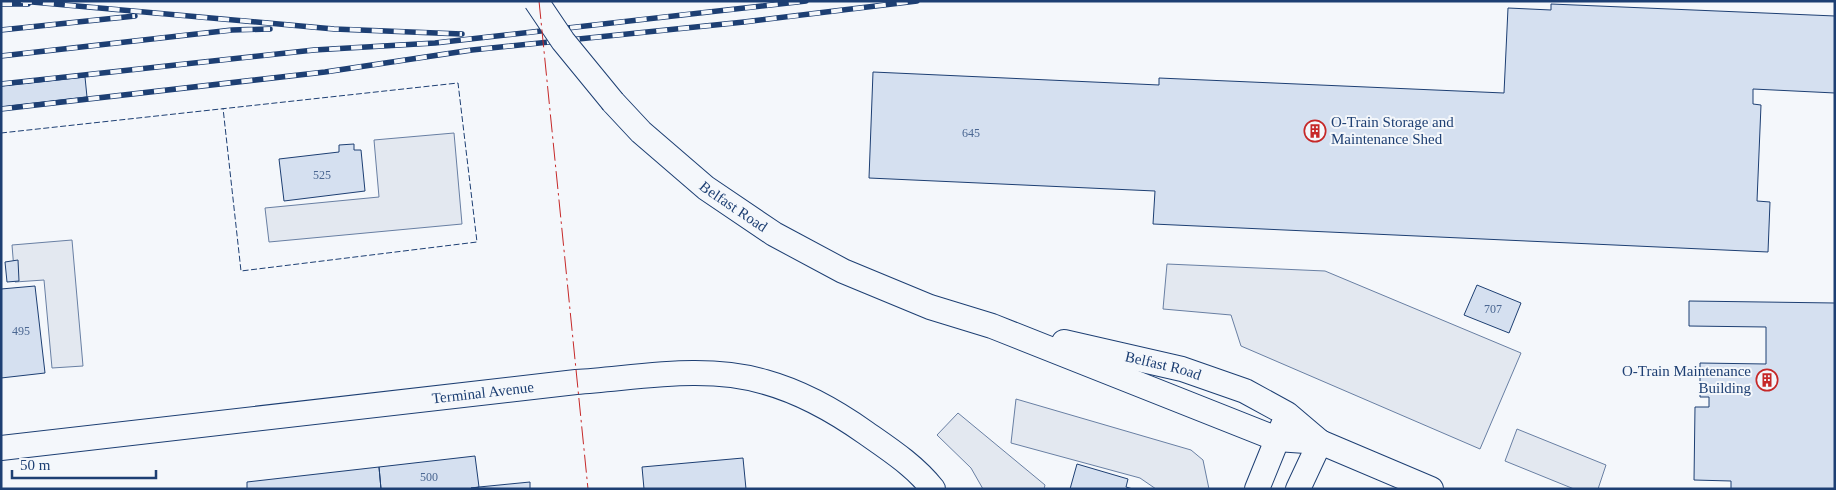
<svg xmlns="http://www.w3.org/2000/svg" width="1836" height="490" viewBox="0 0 1836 490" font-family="Georgia,serif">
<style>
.parking{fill:#e3e8f0;stroke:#687fa3}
.building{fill:#d5e0f0;stroke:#1d3f73}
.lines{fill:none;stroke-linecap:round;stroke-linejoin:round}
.secondary-casing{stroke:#1d3f73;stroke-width:26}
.secondary{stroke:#f4f7fb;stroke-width:24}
.rail-casing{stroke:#1d3f73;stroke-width:5.5}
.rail{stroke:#f4f7fb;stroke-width:4;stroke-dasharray:11;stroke-linecap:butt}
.secondary-bridge-casing{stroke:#1d3f73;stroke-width:26;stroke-linecap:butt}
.secondary-bridge{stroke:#f4f7fb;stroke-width:24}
.fence{stroke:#1d3f73;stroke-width:1;stroke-dasharray:6 2.5;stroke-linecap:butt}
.power{stroke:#c62828;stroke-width:1;stroke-dasharray:18 4 2.5 4;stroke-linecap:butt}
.labels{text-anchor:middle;stroke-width:4;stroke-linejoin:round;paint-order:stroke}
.number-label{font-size:12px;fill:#4b6792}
.poi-label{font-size:15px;fill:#1d3f73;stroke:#f4f7fb;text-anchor:start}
.street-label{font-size:15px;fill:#1d3f73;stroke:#f4f7fb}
</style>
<rect width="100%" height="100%" fill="#f4f7fb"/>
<path class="parking" d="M 454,133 L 462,224 L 269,242 L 265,208 L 379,197 L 374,140 Z
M 72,240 L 83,366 L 52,368 L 44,280 L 15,282 L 12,245 Z
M 1167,264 L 1325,271 L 1521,353 L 1480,449 L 1241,346 L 1231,315 L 1163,309 Z
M 1016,399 L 1191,450 L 1203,460 L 1209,489 L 1156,489 L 1140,478 L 1011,443 Z
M 958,413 L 1045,485 L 1044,489 L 983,489 L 971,468 L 937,435 Z
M 1517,429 L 1606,465 L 1598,489 L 1574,489 L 1505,461 Z"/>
<path class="building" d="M 1551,4 L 1835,16 L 1835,93 L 1753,89 L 1753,104 L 1761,105 L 1757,201 L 1770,202 L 1768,252 L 1153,224 L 1155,191 L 869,178 L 873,72 L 1159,85 L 1159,78 L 1504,93 L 1508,8 L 1551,10 Z
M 85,77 L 87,97 L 1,107 L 1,86 Z
M 354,144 L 354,150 L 361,150 L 365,191 L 284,201 L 279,159 L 339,152 L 339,145 Z
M 18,260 L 19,281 L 7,282 L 5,262 Z
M 1477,285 L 1521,303 L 1509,333 L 1464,315 Z
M 35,286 L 45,373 L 1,378 L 1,289 Z
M 1689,301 L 1835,303 L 1835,489 L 1731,489 L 1731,481 L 1694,480 L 1695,407 L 1709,407 L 1709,397 L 1700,397 L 1700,363 L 1766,364 L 1766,327 L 1689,326 Z
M 475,456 L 479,487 L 471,489 L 381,489 L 379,467 Z
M 743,458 L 746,489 L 644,489 L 642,467 Z
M 1077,464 L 1128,479 L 1126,487 L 1133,489 L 1070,489 Z
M 379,467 L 381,489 L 247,489 L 247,482 Z
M 530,482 L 530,489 L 471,488 L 479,487 Z"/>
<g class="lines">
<g class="secondary-casing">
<g id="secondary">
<path id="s1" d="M 613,102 L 641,132 L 706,188 L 774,234 L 843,271 L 930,307 L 992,326 L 1277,439 L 1320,442 L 1431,489"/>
<path id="s2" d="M 1064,342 L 1182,369 L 1245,391 L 1287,414 L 1320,442"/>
<path id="s3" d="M 1,448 L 576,382 C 638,378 704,364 765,382 C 801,392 835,411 866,433 C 889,449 915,466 933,489"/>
<path d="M 1257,489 L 1283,425"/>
<path d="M 1298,489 L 1320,442"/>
</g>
</g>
<use href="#secondary" class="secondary"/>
<g class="rail-casing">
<path id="rail" d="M 21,1 L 334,29 L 462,34
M 1,4 L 28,4
M 1,30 L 135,16
M 1,56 L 232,30 L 270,29
M 1,84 L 314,50 L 435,43 L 806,1
M 1,109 L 325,72 L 472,50 L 744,22 L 917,1"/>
</g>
<use href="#rail" class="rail"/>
<g class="secondary-bridge-casing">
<path id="secondary-bridge" d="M 536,1 L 563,41 L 613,102"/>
</g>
<use href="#secondary-bridge" class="secondary-bridge"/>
<path class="fence" d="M 1,133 L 458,83 L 477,242 L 241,271 L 223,108"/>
<path class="power" d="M 539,1 L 588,489"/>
</g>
<defs>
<g id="building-ring" transform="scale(1.125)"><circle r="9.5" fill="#f4f7fb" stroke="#c62828" stroke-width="1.5"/><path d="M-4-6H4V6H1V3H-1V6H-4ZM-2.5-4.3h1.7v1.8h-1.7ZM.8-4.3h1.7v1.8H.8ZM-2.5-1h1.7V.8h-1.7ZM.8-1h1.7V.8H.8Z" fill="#c62828"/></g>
</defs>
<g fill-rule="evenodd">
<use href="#building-ring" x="1315" y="131"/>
<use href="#building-ring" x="1767" y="380"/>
</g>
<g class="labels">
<g class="number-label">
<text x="971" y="137">645</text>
<text x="322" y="179">525</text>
<text x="1493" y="313">707</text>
<text x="21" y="335">495</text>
<text x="429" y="481">500</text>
</g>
<g class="poi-label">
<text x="1331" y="127">O-Train Storage and<tspan x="1331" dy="17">Maintenance Shed</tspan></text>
<text x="1751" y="376" text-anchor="end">O-Train Maintenance<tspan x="1751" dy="17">Building</tspan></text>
</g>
<g class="street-label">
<text dy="5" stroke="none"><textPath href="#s1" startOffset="160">Belfast Road</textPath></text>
<text dy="5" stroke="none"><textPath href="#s2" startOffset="102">Belfast Road</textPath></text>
<text dy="5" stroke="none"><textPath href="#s3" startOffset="485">Terminal Avenue</textPath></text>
</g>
</g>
<rect width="1836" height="490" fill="none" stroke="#1d3f73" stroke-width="5"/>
<path d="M12 470v8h144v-8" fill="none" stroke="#1d3f73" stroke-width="2.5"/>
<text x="20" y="470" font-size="15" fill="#1d3f73" stroke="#f4f7fb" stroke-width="4" paint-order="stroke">50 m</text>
</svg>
